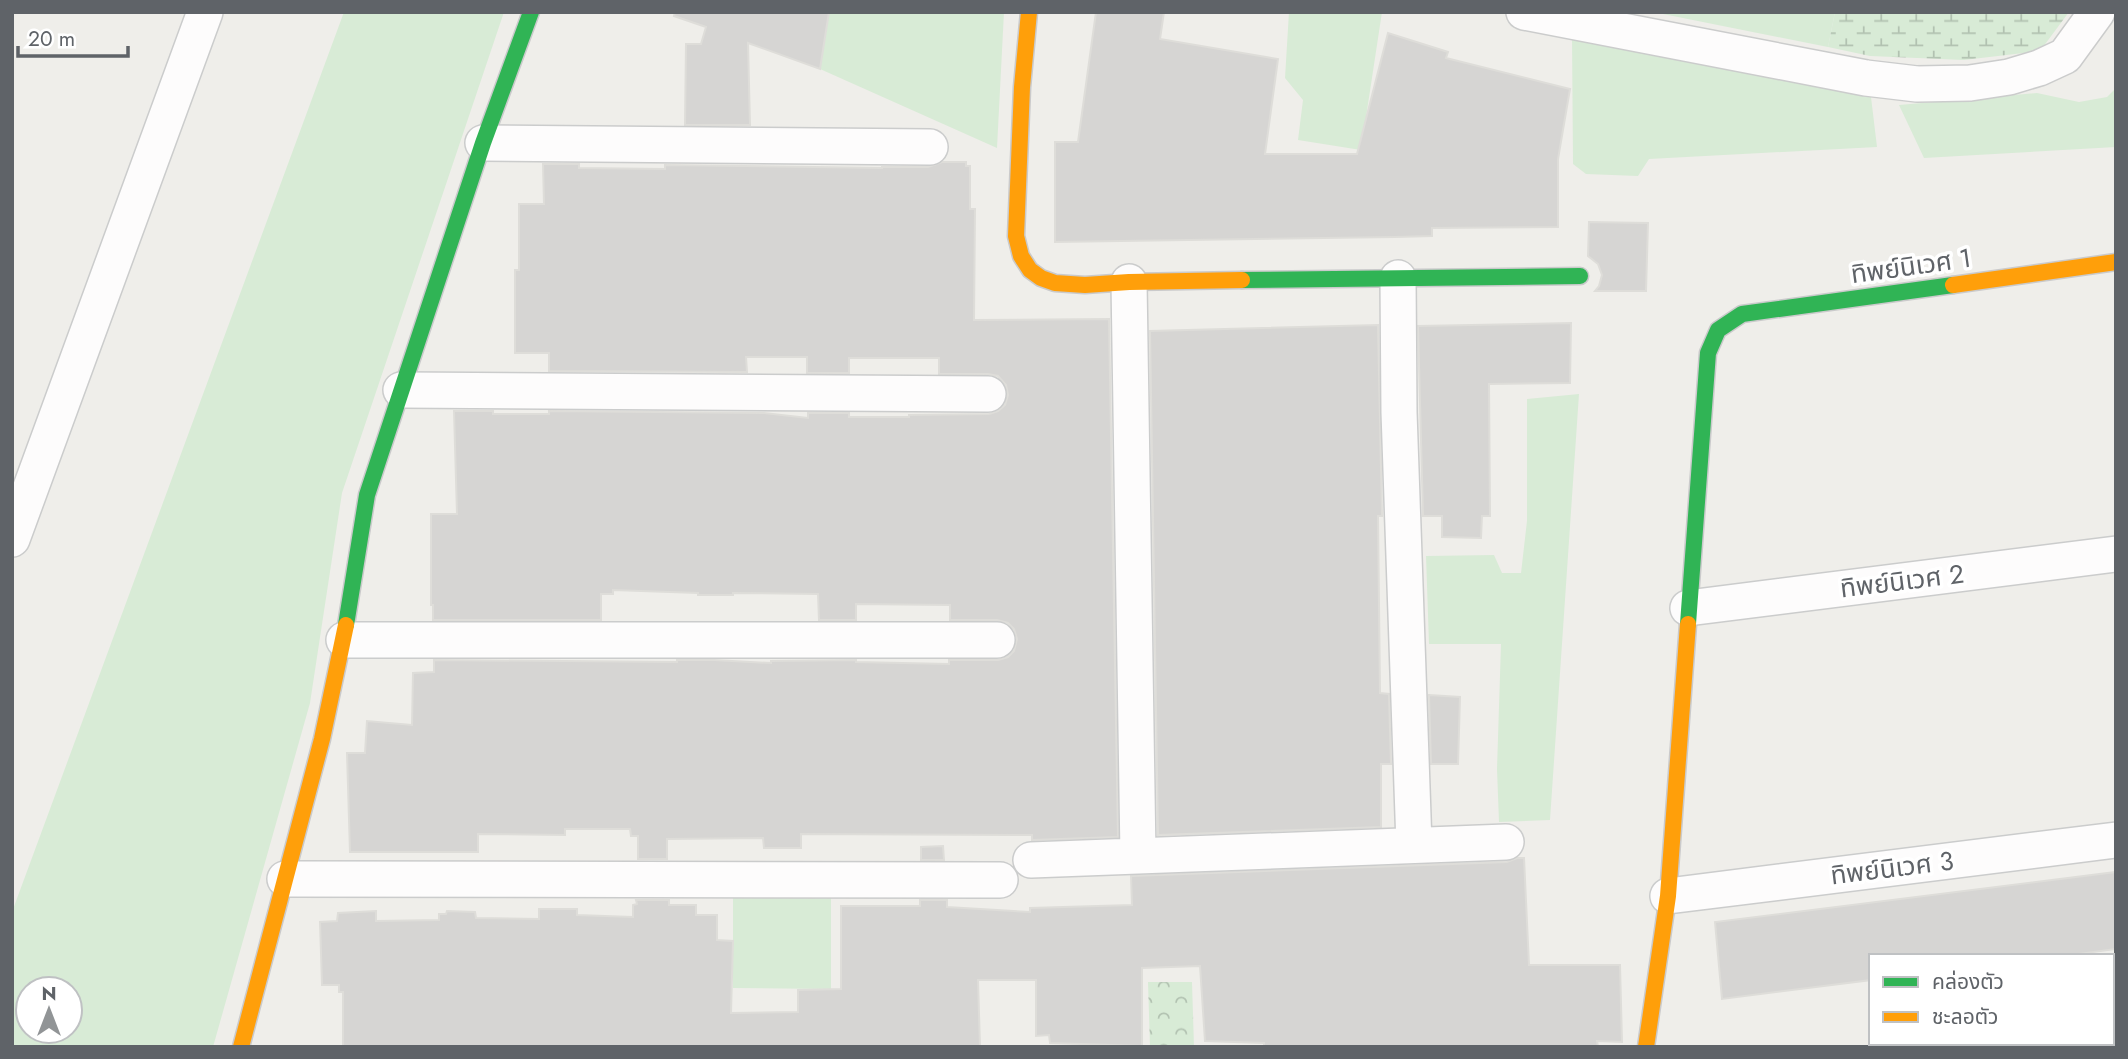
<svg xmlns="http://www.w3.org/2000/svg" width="2128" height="1059" viewBox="0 0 2128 1059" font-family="Jost,'Noto Sans Thai',sans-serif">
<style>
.green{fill:#d8ebd6;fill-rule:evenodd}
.forest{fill:url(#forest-crowns)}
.wetland{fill:url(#wetland-marsh)}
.building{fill:#d6d5d3;stroke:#deddd9;stroke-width:2}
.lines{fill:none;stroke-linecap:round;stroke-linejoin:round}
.street-casing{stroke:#cbcccc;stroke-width:38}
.fast-casing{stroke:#cacacb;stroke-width:19}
.slow-casing{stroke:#cacacb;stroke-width:19}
.street{stroke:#fdfcfc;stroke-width:35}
.fast{stroke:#30b455;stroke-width:16}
.slow{stroke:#ff9f0a;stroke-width:16}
.labels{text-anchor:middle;stroke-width:7;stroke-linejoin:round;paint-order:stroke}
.street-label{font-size:26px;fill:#5f6368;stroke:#fff}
</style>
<defs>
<pattern id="forest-crowns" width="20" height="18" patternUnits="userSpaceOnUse" patternTransform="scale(1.75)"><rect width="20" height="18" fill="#d8ebd6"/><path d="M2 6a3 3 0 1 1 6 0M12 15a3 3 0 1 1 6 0" fill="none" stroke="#b2c2b1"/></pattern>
<pattern id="wetland-marsh" width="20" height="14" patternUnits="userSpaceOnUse" patternTransform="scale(1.75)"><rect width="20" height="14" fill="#d8ebd6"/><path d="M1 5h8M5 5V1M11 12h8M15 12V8" fill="none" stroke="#b2c2b1"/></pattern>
</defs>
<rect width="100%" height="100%" fill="#efeeea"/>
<path class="green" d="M 344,12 L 504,12 L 342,493 L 310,703 L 213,1047 L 12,1047 L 12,912 ZM 70,989 L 70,1031 L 28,1031 L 28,989 Z
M 829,12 L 1004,12 L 997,148 L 820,69 Z
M 1289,12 L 1382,12 L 1361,150 L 1298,140 L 1303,100 L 1285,78 Z
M 1653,12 L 1835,12 L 1828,47 Z
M 1572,37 L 1871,97 L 1877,147 L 1649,159 L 1638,176 L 1586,174 L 1573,164 Z
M 2116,88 L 2116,147 L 1924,158 L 1899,105 L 2037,93 L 2079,102 L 2107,97 Z
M 1579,394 L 1550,820 L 1499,822 L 1497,769 L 1501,644 L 1429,644 L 1426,556 L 1494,555 L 1502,573 L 1521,573 L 1527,521 L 1527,399 Z
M 831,893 L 831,989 L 733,988 L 733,894 Z"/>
<path class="forest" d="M 1148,982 L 1192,982 L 1194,1047 L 1150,1047 Z"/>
<path class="wetland" d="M 1835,12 L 2069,12 L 2040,51 L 1964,60 L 1870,56 L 1828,47 Z"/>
<path class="building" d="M 675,12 L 829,12 L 820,69 L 748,43 L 750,125 L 685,125 L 686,44 L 701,44 L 706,27 L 674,16 Z
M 1096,12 L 1164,12 L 1160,39 L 1278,59 L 1265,154 L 1357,154 L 1388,33 L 1448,52 L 1446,58 L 1570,89 L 1558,159 L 1558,227 L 1432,228 L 1432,236 L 1395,237 L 1055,242 L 1055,142 L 1078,142 Z
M 942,162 L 966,162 L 966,166 L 970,166 L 970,209 L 975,209 L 974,320 L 1109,319 L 1118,837 L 1032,840 L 1032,835 L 801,834 L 801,848 L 764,848 L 763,838 L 667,839 L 667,859 L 638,859 L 638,836 L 631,836 L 630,829 L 565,829 L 565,835 L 478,834 L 478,852 L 350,852 L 347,753 L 365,753 L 367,721 L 412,725 L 413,673 L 434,672 L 434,660 L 677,662 L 677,660 L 714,660 L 771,663 L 771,661 L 856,660 L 856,662 L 949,664 L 949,660 L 998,660 L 1008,657 L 1014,651 L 1017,639 L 1014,629 L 1008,623 L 997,620 L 950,620 L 950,605 L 856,604 L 856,620 L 819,620 L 818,594 L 733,593 L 733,595 L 698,595 L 698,593 L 613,590 L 613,594 L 601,594 L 601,620 L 433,620 L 433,605 L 431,605 L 431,514 L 457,514 L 454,411 L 493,411 L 493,414 L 549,414 L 549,411 L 764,413 L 808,418 L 808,413 L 849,413 L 849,417 L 909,417 L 909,415 L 989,414 L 998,411 L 1005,405 L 1008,395 L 1006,385 L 998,376 L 988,374 L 939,374 L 939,358 L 849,358 L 849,373 L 807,373 L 807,357 L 746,357 L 747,372 L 549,371 L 549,353 L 515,353 L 515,270 L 519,270 L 519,204 L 544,204 L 543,164 L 579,164 L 579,168 L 665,169 L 665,165 L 882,168 L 882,167 L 928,167 Z
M 1589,222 L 1648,223 L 1646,291 L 1595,291 L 1599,286 L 1602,275 L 1598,264 L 1588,256 Z
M 1571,323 L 1570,383 L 1489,384 L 1490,516 L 1482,516 L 1481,538 L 1442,537 L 1442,516 L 1423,516 L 1418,326 Z
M 1378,325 L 1382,516 L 1378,516 L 1380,693 L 1389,694 L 1391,764 L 1381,764 L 1381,827 L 1158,835 L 1150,331 Z
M 1429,695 L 1460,697 L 1458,764 L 1431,764 Z
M 943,846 L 944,860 L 921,860 L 921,847 Z
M 1517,858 L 1524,858 L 1529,965 L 1620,965 L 1622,1042 L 1597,1041 L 1598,1047 L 1264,1047 L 1264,1043 L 1205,1041 L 1200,966 L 1142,968 L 1142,1046 L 1050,1043 L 1049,1035 L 1036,1036 L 1036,980 L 978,980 L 980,1047 L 343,1047 L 343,992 L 339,992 L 339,985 L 322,985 L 320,922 L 337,921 L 338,913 L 376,911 L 376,921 L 439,920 L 439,914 L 446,914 L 447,911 L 475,912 L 476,918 L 539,919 L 539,909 L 577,909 L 577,915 L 633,917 L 633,905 L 637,904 L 636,900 L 669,900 L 669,905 L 696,905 L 696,915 L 717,915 L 717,940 L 733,941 L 731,1013 L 798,1012 L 798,990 L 841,989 L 841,906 L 920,906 L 920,900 L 947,900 L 947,907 L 1030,912 L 1030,908 L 1132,905 L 1131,876 L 1507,862 Z
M 2116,872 L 2116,949 L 2064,956 L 1871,956 L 1871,980 L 1722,999 L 1715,922 Z"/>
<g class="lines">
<g class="street-casing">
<path id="street" d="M 1524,12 L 1866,78 L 1917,84 L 1970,83 L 2009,77 L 2039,68 L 2065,56 L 2097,12
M 483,143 L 930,147
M 1398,278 L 1399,412 L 1414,845
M 1129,282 L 1138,855
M 401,390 L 988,394
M 12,539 L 205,12
M 1688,608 L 2116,554
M 344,640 L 997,640
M 1031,860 L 1506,842
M 285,879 L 1000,880
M 1668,896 L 2116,840"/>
</g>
<g class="fast-casing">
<path id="fast" d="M 1242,280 L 1580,276
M 1688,624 L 1708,353 L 1718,330 L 1742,314 L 1953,285
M 346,625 L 367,495 L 483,143 L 531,12"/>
</g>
<g class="slow-casing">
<path id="slow" d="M 1029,12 L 1022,87 L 1016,236 L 1021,256 L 1030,270 L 1041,278 L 1055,283 L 1085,285 L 1129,282 L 1242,280
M 1953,285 L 2116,262
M 241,1047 L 322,739 L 346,625
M 1646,1047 L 1668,896 L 1688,624"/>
</g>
<use href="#street" class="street"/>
<use href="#fast" class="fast"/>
<use href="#slow" class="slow"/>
</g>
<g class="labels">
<g class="street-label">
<text transform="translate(1911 266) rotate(-8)" y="9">ทิพย์นิเวศ 1</text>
<text transform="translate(1902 581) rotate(-7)" y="9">ทิพย์นิเวศ 2</text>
<text transform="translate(1892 868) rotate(-7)" y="9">ทิพย์นิเวศ 3</text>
</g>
</g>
<rect width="2128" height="1059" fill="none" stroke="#5f6368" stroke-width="28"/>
<rect x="1869" y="954" width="245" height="91" fill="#ffffff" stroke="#bfc1c3" stroke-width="2"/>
<rect x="1883" y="977" width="35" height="10" fill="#30b455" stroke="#bfc1c3" stroke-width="2"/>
<text x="1932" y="989" font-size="21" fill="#5f6368">คล่องตัว</text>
<rect x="1883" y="1012" width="35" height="10" fill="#ff9f0a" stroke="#bfc1c3" stroke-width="2"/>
<text x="1932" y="1024" font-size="21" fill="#5f6368">ชะลอตัว</text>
<g transform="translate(49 1010)"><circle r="33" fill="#ffffff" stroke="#bfc1c3" stroke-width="2"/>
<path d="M0-5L12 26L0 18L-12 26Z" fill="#919496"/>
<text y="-10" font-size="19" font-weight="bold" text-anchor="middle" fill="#5f6368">N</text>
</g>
<path d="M18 46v10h110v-10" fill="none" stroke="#5f6368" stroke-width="3.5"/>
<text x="28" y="46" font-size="21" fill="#5f6368" stroke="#ffffff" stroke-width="5" paint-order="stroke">20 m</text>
</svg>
